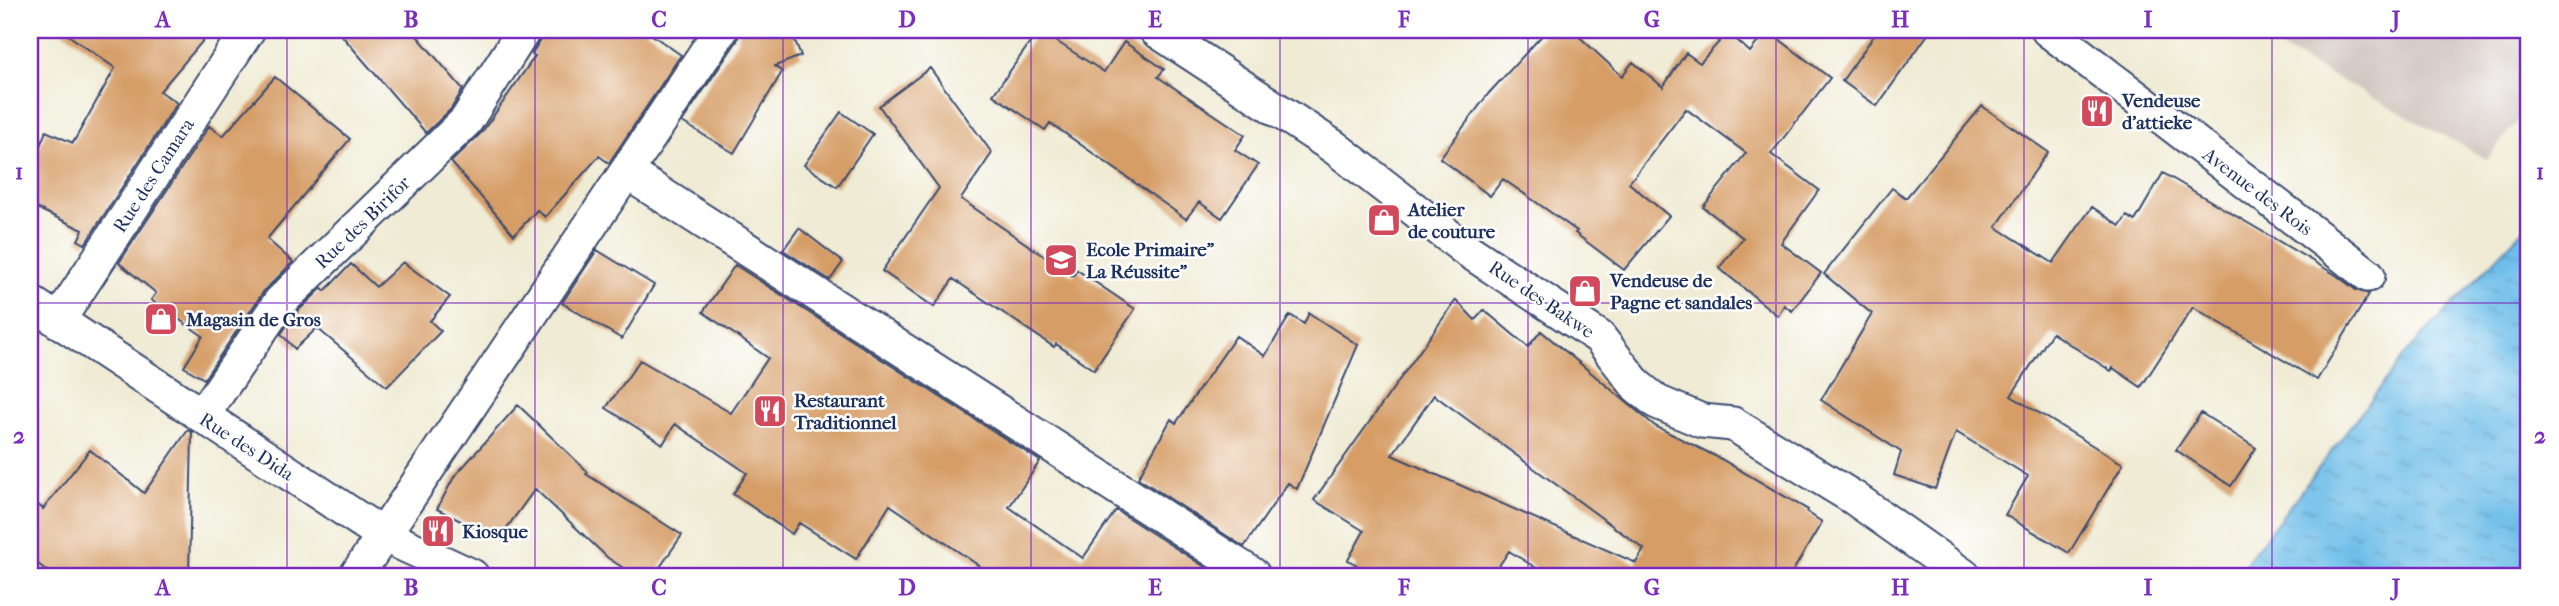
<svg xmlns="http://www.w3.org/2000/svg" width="2559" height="606" viewBox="0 0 2559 606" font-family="'IM FELL French Canon',serif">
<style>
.industrial{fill:#cec1ba}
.water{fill:url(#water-ripples);stroke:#4476a4;stroke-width:2}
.building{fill:#d69d66;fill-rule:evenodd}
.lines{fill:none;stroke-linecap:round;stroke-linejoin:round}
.minor-casing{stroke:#3b4b70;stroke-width:37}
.minor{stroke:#fff;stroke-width:33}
.grid{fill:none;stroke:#7b2cbf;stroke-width:2;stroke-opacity:0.55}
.labels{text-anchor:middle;stroke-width:5;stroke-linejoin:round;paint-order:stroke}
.poi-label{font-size:19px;font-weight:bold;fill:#1b2f5e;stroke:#fff;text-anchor:start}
.street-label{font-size:19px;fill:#1b2f5e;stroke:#fff}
.neatline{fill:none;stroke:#7b2cbf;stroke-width:2.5}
.grid-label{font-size:23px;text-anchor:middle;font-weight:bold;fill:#7b2cbf}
</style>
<defs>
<pattern id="water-ripples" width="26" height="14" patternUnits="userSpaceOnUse" patternTransform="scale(1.75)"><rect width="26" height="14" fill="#6ebee9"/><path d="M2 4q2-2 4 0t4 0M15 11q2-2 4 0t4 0" fill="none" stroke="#5a9bc0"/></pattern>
</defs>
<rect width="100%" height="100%" fill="#fff"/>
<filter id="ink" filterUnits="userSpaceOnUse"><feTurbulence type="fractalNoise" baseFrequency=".0143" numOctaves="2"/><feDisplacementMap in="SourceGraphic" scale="14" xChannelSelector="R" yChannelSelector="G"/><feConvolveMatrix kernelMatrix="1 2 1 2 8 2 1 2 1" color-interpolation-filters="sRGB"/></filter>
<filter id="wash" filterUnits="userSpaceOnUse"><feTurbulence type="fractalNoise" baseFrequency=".00686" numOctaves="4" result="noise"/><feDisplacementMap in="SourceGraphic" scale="28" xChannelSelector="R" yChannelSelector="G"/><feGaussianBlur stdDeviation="1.57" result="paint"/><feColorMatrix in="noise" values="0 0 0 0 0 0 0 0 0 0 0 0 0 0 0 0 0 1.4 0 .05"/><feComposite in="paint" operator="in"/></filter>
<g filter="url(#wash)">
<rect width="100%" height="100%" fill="#efebd4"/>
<path class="industrial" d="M 2247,30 L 2527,30 L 2529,32 L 2529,106 L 2487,159 Z"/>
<path class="water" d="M 2529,224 L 2529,576 L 2236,576 L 2410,349 Z"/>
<g id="blocks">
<path class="building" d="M 61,30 L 212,30 L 160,91 L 177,103 L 85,244 L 78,240 L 83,230 L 30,205 L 30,171 L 46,131 L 73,143 L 115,68 Z
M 337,30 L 412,30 L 463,89 L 451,109 L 426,133 Z
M 543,30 L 645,30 L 681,55 L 609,163 L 599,156 L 545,217 L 537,210 L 514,235 L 451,162 L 482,132 L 535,56 L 532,54 L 540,40 Z
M 740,30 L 791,30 L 801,56 L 775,66 L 782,72 L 734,153 L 682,122 L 737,41 Z
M 1039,30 L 1104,72 L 1124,42 L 1164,69 L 1158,77 L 1245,135 L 1235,150 L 1258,165 L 1222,218 L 1199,202 L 1186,219 L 1050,123 L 1045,130 L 993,95 Z
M 1547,30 L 1572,30 L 1622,76 L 1633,62 L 1663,87 L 1686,53 L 1700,63 L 1728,32 L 1750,52 L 1767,30 L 1830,78 L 1771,154 L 1819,190 L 1781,243 L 1821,273 L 1792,311 L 1784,305 L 1778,316 L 1719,268 L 1743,238 L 1703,207 L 1746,153 L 1686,109 L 1629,183 L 1669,216 L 1624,270 L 1575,233 L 1577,231 L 1503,179 L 1490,196 L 1440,158 L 1489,93 Z
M 1878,30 L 1931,30 L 1877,106 L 1842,81 Z
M 930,68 L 992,153 L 961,199 L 1073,276 L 1077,270 L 1135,309 L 1094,370 L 1056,344 L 1054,347 L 953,279 L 934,307 L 882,271 L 939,188 L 879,106 Z
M 275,77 L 350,139 L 267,239 L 293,262 L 264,291 L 204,379 L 184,367 L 203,336 L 151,300 L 156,293 L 119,263 L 209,126 L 223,136 Z
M 1982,106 L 2048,152 L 1996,227 L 2053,263 L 2092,207 L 2120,226 L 2127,216 L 2135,221 L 2163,173 L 2336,275 L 2356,290 L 2369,294 L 2317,380 L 2193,307 L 2141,387 L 2113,368 L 2111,371 L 2052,333 L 2011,396 L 2123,464 L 2069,553 L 2005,515 L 2028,476 L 1956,432 L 1935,489 L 1894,475 L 1901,452 L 1821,400 L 1872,314 L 1824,274 L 1892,188 L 1906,198 Z
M 841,112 L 873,134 L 837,187 L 804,165 Z
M 799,228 L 843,262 L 830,280 L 783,250 Z
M 597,250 L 654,285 L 622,339 L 562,303 Z
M 403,262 L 450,297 L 430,321 L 441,331 L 387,387 L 317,328 L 295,349 L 281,334 L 295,314 L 322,288 L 325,291 L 351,264 L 376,287 Z
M 735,265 L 1040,461 L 1009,507 L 1083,558 L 1116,510 L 1219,576 L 994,576 L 890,505 L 856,559 L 799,523 L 792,534 L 733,494 L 747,473 L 675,424 L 663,444 L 606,408 L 640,360 L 731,413 L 768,358 L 703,312 Z
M 1456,300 L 1475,320 L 1484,310 L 1528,347 L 1541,331 L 1655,426 L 1721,459 L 1808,510 L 1807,512 L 1822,522 L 1790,576 L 1549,576 L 1509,551 L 1492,576 L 1349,576 L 1357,565 L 1348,560 L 1364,531 L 1314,500 ZM 1434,395 L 1644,549 L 1636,563 L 1392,455 Z
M 1309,313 L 1358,345 L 1297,489 L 1288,483 L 1244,547 L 1138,478 L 1171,419 L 1176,423 L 1236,336 L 1265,356 L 1290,315 L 1304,324 Z
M 518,405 L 588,472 L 586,474 L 682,535 L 654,576 L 636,576 L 608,558 L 535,489 L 498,540 L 437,509 L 454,477 Z
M 2201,413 L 2256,448 L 2231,486 L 2176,450 Z
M 188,430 L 192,432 L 189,576 L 54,576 L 30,558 L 30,498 L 43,509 L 90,450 L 144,493 Z"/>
</g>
</g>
<g filter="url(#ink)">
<use href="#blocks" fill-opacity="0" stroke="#3b4b70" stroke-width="2"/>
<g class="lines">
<g class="minor-casing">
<path id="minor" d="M 1156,30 L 1334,147 L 1464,248 L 1599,337 L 1637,386 L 1657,402 L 1702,421 L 1733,424 L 1854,498 L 1964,576
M 2048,30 L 2368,275
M 628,173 L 1253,575
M 30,302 L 383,535 L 472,576
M 58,321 L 248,30
M 202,416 L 280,302 L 466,121 L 524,30
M 356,576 L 721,30"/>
</g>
<use href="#minor" class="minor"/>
</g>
</g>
<path class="grid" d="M 287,30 L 287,576M 535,30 L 535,576M 783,30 L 783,576M 1031,30 L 1031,576M 1280,30 L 1280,576M 1528,30 L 1528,576M 1776,30 L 1776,576M 2024,30 L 2024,576M 2272,30 L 2272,576M 30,303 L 2529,303"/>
<defs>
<g id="restaurant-square" transform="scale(1.75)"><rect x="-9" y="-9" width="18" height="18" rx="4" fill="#d1495b" stroke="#fff"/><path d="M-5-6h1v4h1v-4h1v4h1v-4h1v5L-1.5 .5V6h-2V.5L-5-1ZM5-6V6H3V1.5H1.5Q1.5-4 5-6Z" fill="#fff"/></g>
<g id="shop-square" transform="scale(1.75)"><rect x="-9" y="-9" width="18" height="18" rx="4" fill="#d1495b" stroke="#fff"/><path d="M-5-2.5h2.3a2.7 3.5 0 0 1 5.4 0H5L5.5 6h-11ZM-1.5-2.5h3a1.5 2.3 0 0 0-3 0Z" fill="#fff"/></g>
<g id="school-square" transform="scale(1.75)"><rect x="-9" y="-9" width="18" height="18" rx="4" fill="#d1495b" stroke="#fff"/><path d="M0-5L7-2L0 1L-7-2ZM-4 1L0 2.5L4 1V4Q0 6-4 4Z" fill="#fff"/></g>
</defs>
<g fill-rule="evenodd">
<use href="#restaurant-square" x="2097" y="111"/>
<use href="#shop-square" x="1384" y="220"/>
<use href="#school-square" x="1061" y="260"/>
<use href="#shop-square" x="1585" y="291"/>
<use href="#shop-square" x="161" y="319"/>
<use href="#restaurant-square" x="770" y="411"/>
<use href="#restaurant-square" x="438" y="531"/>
</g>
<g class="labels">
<g class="poi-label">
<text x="2122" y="107">Vendeuse<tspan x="2122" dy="22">d'attieke</tspan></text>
<text x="1408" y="216">Atelier<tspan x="1408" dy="22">de couture</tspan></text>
<text x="1086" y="256">Ecole Primaire"<tspan x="1086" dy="22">La Réussite"</tspan></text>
<text x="1610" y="287">Vendeuse de<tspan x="1610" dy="22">Pagne et sandales</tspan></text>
<text x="186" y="326">Magasin de Gros</text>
<text x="794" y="407">Restaurant<tspan x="794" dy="22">Traditionnel</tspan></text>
<text x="462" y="538">Kiosque</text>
</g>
<g class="street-label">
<text transform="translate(153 175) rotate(-57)" y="7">Rue des Camara</text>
<text transform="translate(2258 191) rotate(37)" y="7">Avenue des Rois</text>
<text transform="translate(362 222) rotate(-44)" y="7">Rue des Birifor</text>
<text transform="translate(1542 299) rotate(34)" y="7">Rue des Bakwe</text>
<text transform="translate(247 446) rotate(33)" y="7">Rue des Dida</text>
</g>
</g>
<rect width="2559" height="606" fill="none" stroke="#fff" stroke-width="77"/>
<rect x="38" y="38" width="2482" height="530" class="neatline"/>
<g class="grid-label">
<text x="163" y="27">A</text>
<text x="411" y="27">B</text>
<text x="659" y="27">C</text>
<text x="907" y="27">D</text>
<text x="1155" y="27">E</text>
<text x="1404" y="27">F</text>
<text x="1652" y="27">G</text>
<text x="1900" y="27">H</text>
<text x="2148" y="27">I</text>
<text x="2396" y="27">J</text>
<text x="19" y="179">1</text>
<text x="2540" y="179">1</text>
<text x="19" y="443">2</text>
<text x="2540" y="443">2</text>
<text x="163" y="595">A</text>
<text x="411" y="595">B</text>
<text x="659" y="595">C</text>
<text x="907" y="595">D</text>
<text x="1155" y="595">E</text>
<text x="1404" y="595">F</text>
<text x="1652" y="595">G</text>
<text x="1900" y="595">H</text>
<text x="2148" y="595">I</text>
<text x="2396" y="595">J</text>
</g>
</svg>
